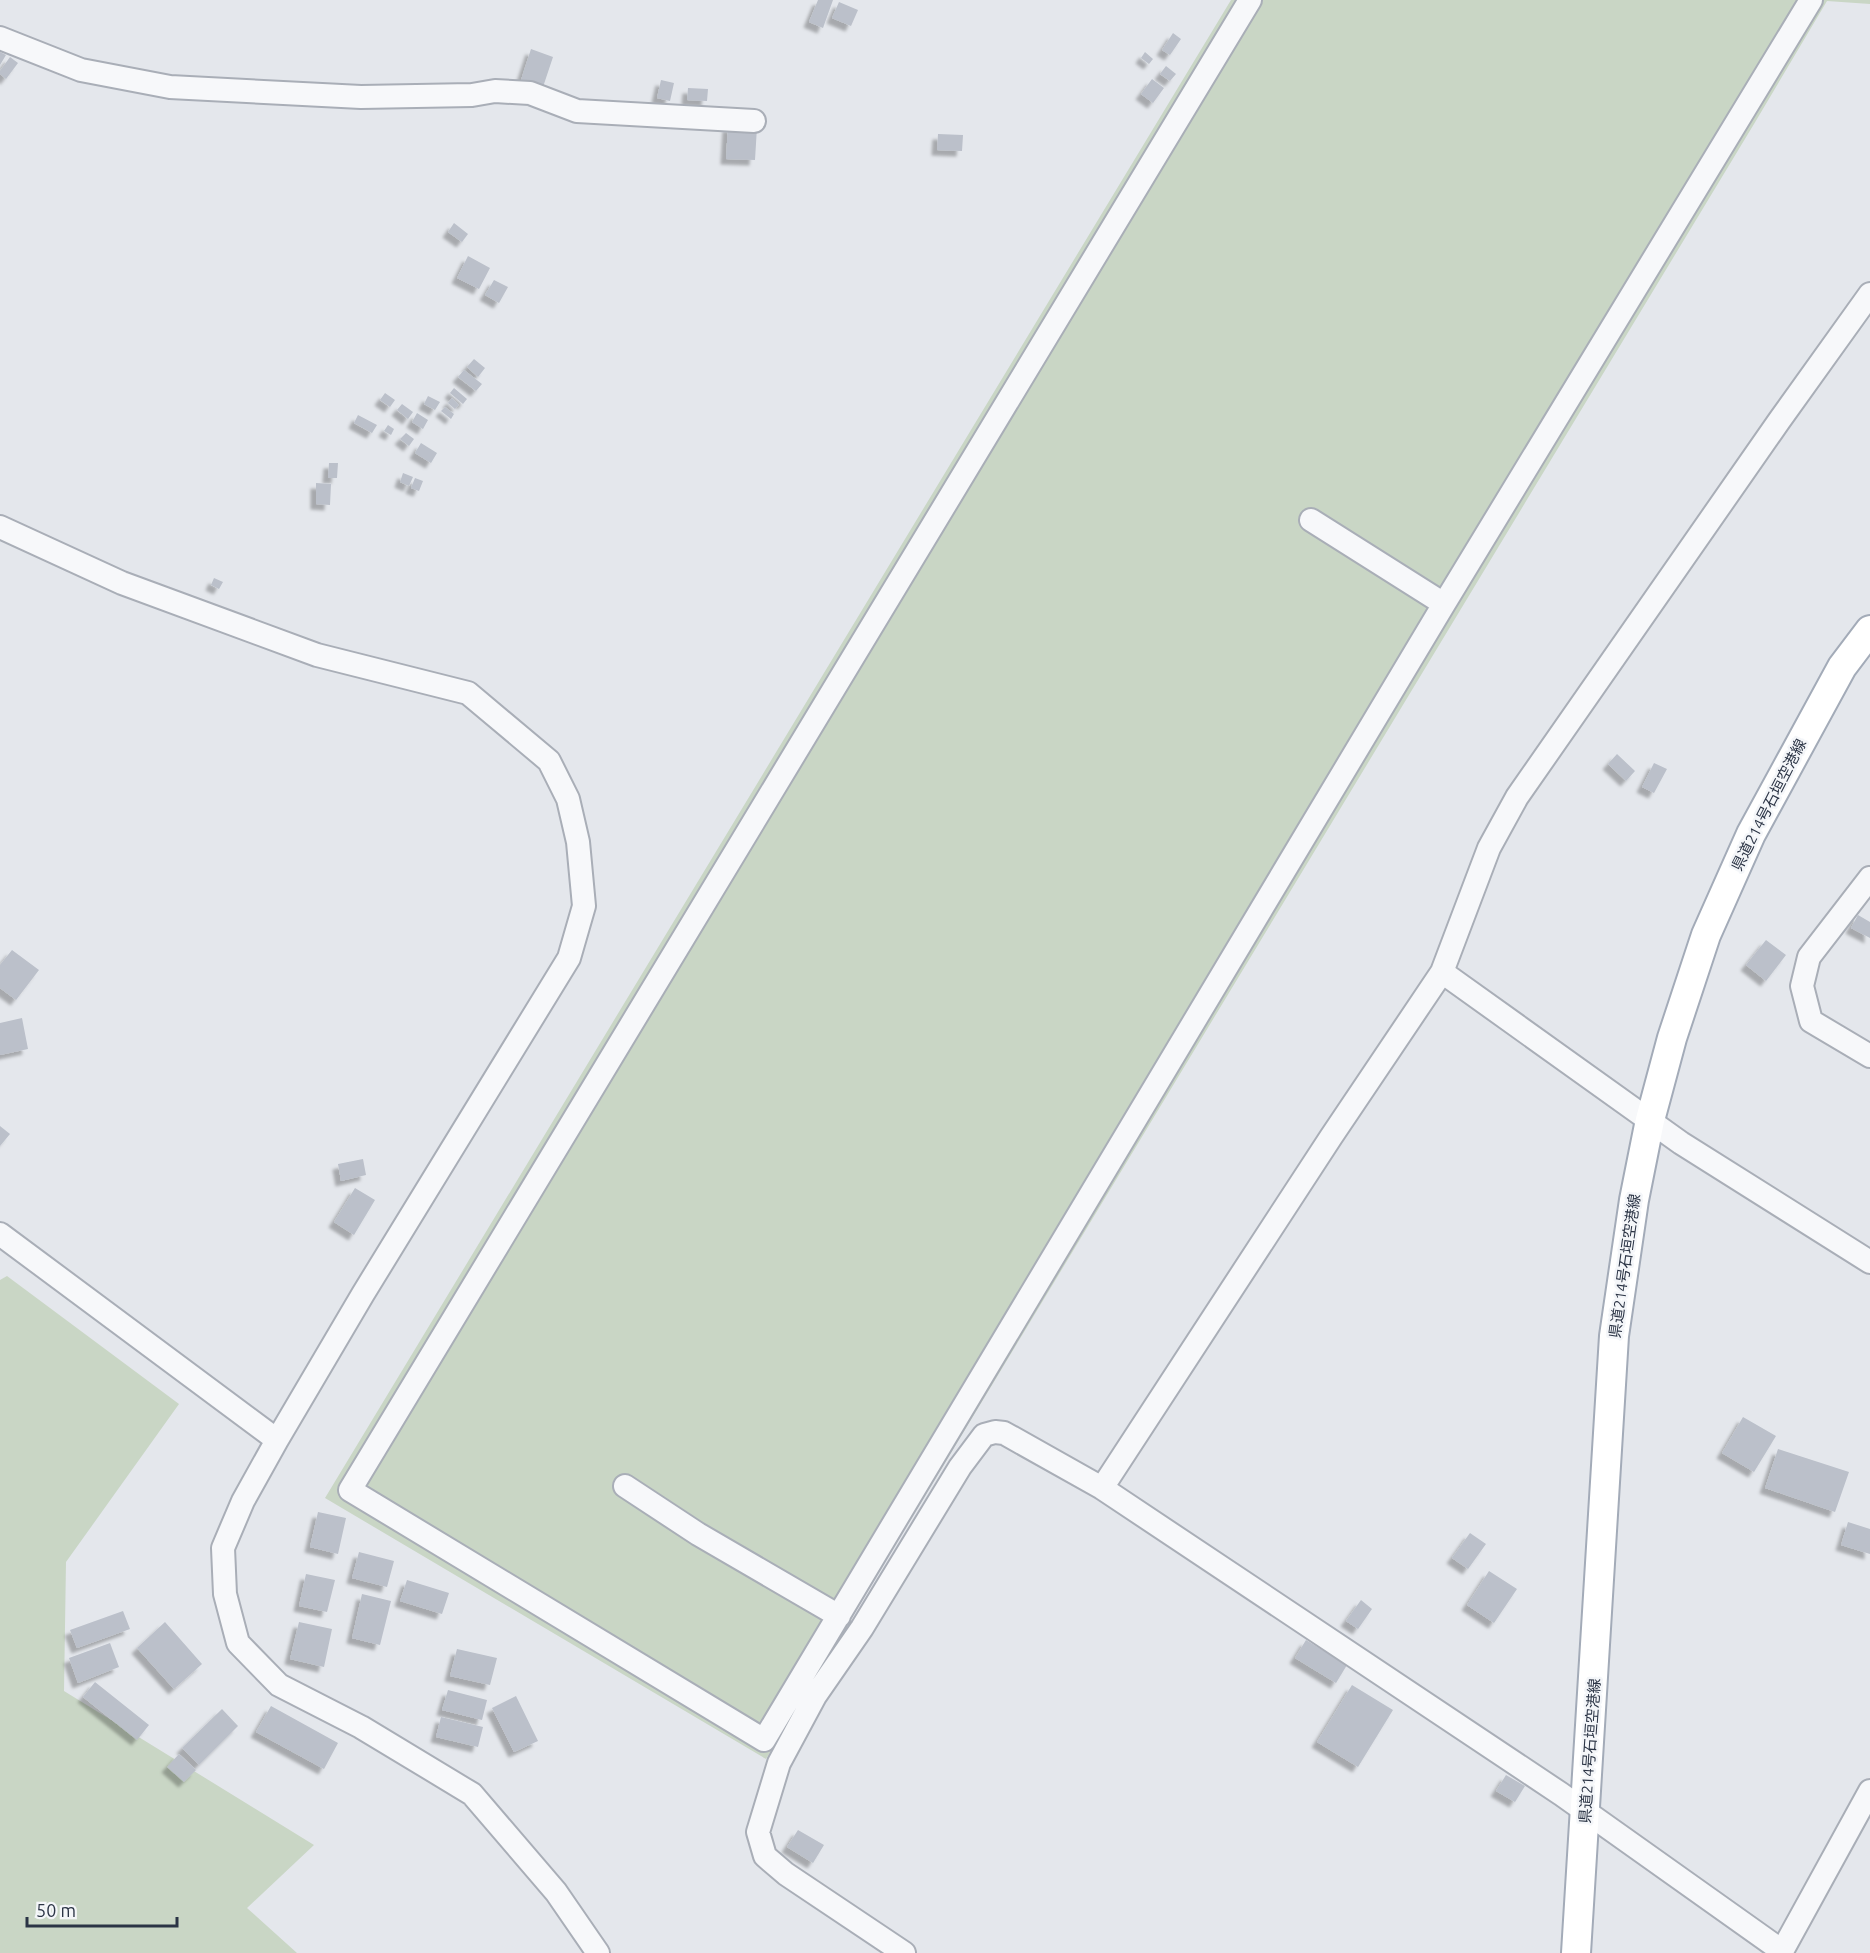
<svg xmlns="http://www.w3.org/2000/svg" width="1870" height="1953" viewBox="0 0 1870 1953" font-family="Ubuntu,'Noto Sans JP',sans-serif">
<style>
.green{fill:#c9d6c5}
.building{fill:#bbc0ca;filter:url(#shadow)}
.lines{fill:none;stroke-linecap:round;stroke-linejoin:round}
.minor-casing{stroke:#a9aeb7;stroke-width:26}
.major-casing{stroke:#a3abb8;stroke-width:32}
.minor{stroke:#f7f8fa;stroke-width:22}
.major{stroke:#fff;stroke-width:28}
.labels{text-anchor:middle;stroke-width:5;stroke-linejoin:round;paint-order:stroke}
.street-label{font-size:15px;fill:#2b3445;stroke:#f4f6f9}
</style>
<defs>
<filter id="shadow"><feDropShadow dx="-5.5" dy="5.5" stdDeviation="1.5" flood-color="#0004"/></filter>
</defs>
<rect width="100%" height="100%" fill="#e4e7ec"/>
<path class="green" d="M 1231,0 L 1870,0 L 1870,4 L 1827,1 L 1754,124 L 766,1759 L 325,1498 Z
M 7,1276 L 179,1404 L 66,1562 L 64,1691 L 314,1845 L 247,1908 L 297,1953 L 0,1953 L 0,1280 Z"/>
<path class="building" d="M 818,0 L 833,0 L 823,28 L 809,22 Z
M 839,2 L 858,10 L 851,26 L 832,18 Z
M 1173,33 L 1181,39 L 1170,55 L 1162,50 Z
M 531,49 L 553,57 L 543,87 L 521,80 Z
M 0,52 L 6,55 L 0,65 Z
M 1145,52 L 1153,59 L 1149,64 L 1141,58 Z
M 10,57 L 18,63 L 6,79 L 0,74 L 0,71 Z
M 1166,66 L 1176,74 L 1170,81 L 1160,74 Z
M 1152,79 L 1164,88 L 1153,103 L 1141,94 Z
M 661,80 L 674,83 L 670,101 L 657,98 Z
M 688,88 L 708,89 L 707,101 L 687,100 Z
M 728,126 L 757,127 L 755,160 L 726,159 Z
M 938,134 L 963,135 L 962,151 L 937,150 Z
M 454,223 L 468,234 L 462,242 L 448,232 Z
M 468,256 L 490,268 L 479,289 L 457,278 Z
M 494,280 L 508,287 L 499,303 L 485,295 Z
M 474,359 L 485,368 L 478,377 L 467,367 Z
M 464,370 L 482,384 L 476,391 L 458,377 Z
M 454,388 L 467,399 L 463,404 L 450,393 Z
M 385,393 L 395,400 L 390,407 L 380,400 Z
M 428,396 L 440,402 L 435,410 L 424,404 Z
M 452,398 L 459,405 L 455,409 L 448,403 Z
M 402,404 L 413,412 L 408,419 L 397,410 Z
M 445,407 L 454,414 L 451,419 L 441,411 Z
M 417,413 L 428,420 L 423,429 L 412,422 Z
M 358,415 L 377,425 L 372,433 L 354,423 Z
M 388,425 L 394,429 L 391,435 L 384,431 Z
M 406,433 L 414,439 L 409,446 L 400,439 Z
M 421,443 L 437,453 L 431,463 L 415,453 Z
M 329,463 L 338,463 L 337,478 L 328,478 Z
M 403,473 L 413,477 L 409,486 L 400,482 Z
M 415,478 L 423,481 L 419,491 L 411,488 Z
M 316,483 L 331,484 L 330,505 L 316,504 Z
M 214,578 L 223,582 L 219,589 L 211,585 Z
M 1617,754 L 1635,771 L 1626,781 L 1608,764 Z
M 1654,763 L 1667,769 L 1654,793 L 1642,787 Z
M 1858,915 L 1870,922 L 1870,938 L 1851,928 Z
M 1766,940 L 1786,955 L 1766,981 L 1746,965 Z
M 12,950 L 39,970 L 16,1000 L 0,988 L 0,965 Z
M 22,1018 L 28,1049 L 0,1055 L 0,1023 Z
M 0,1126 L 10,1134 L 0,1146 Z
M 363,1159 L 366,1175 L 341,1181 L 338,1164 Z
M 355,1188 L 375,1200 L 354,1235 L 334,1222 Z
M 1743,1417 L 1776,1436 L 1754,1472 L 1722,1453 Z
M 1778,1449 L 1849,1472 L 1835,1512 L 1765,1488 Z
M 318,1512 L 346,1518 L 338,1554 L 310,1547 Z
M 1848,1522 L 1870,1529 L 1870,1554 L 1841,1545 Z
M 1470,1533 L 1486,1544 L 1468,1569 L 1452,1558 Z
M 359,1552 L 394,1561 L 387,1587 L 352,1578 Z
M 1489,1571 L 1517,1589 L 1494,1623 L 1467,1605 Z
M 306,1574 L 335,1580 L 327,1612 L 299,1606 Z
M 407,1580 L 449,1593 L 442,1614 L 400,1601 Z
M 362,1594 L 391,1601 L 380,1645 L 352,1638 Z
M 1361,1600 L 1372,1609 L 1358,1629 L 1346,1621 Z
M 123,1611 L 130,1629 L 77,1648 L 70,1630 Z
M 165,1622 L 202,1664 L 174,1689 L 137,1648 Z
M 299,1622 L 332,1629 L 324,1667 L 290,1659 Z
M 1306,1640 L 1347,1665 L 1336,1683 L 1295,1658 Z
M 110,1643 L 119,1667 L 78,1683 L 69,1658 Z
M 457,1649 L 497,1658 L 490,1685 L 450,1676 Z
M 95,1682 L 149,1725 L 137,1740 L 83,1697 Z
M 1352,1685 L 1393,1710 L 1358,1767 L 1317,1742 Z
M 448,1690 L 487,1700 L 482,1720 L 442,1710 Z
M 516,1696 L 538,1741 L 514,1752 L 492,1708 Z
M 271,1706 L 338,1743 L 324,1769 L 256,1732 Z
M 222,1709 L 238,1726 L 199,1765 L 182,1748 Z
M 441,1717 L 483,1727 L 478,1747 L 436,1737 Z
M 179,1754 L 196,1770 L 184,1782 L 167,1767 Z
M 1506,1775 L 1525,1786 L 1515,1802 L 1496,1791 Z
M 798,1830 L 824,1845 L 813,1863 L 787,1847 Z"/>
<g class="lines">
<g class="minor-casing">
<path id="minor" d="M 1250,0 L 350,1490 L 764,1740 L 1444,604 L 1811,0
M 0,38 L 81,70 L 170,87 L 361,97 L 472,95 L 495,91 L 530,93 L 577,111 L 754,121
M 1311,520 L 1444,604
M 0,527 L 122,583 L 317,655 L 468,693 L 549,761 L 568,799 L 578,842 L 584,906 L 569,958 L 363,1294 L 277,1440 L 243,1501 L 223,1548 L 225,1594 L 238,1643 L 279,1685 L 361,1727 L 472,1794 L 556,1892 L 598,1953
M 1870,878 L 1809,957 L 1802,986 L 1811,1021 L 1870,1056
M 1442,972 L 1681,1143 L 1870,1262
M 0,1234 L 277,1440
M 625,1486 L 698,1534 L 839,1616
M 1102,1488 L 1331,1137 L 1442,972 L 1489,848 L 1517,797 L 1779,421 L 1870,294
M 904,1953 L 786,1874 L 765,1856 L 758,1832 L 779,1763 L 815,1696 L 862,1628 L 960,1467 L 984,1435 L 995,1432 L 1004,1433 L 1102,1488 L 1561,1794 L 1782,1951
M 1781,1953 L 1870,1791"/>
</g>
<g class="major-casing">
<path id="major" d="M 1576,1953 L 1614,1336 L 1634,1200 L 1650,1120 L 1672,1038 L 1706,935 L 1751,834 L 1842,667 L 1870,630"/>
</g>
<use href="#minor" class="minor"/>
<use href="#major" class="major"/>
</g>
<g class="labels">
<g class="street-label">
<text transform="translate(1769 805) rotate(-63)" y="5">県道214号石垣空港線</text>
<text transform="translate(1625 1266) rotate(-82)" y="5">県道214号石垣空港線</text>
<text transform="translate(1590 1751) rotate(-86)" y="5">県道214号石垣空港線</text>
</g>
</g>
<path d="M27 1917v9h150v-9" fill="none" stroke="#2b3445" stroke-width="3"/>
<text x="36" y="1917" font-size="18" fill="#2b3445" stroke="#f4f6f9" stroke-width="4.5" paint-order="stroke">50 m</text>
</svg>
